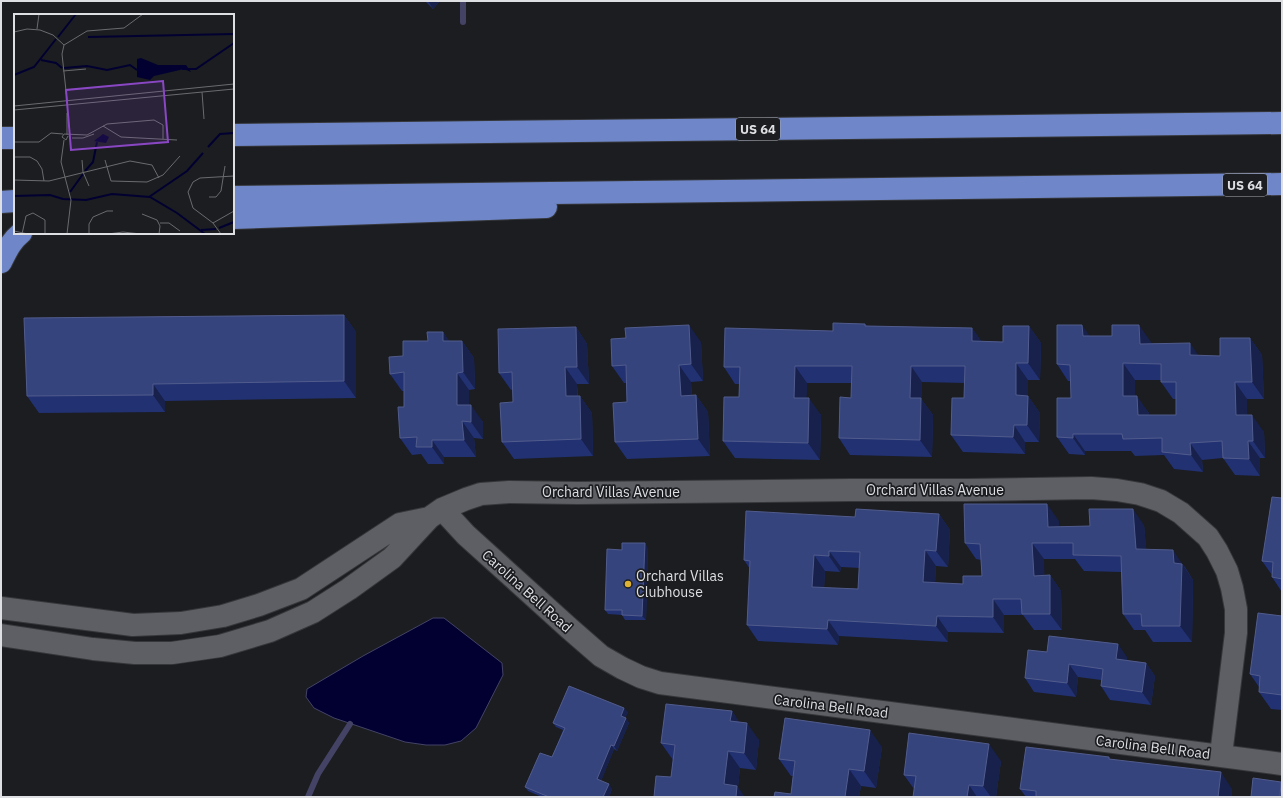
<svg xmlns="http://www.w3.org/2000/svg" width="1283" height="798" viewBox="0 0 1283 798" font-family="'IBM Plex Sans',sans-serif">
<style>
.water{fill:#020030;stroke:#444366}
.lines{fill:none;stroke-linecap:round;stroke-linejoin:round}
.stream{stroke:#444366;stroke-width:6}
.minor-casing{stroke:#36373a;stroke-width:24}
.highway-casing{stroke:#36373a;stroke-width:24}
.minor{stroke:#5d5f64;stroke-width:22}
.highway{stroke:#6f87c8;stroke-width:22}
.wall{fill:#223171;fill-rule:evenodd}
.shaded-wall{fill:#17214c}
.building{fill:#36447d;stroke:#515c8d;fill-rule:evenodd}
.poi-dot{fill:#ddb133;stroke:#1b1d21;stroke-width:1.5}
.labels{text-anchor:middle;stroke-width:3.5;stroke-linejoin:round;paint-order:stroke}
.shield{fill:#1b1d21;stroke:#a4a5a9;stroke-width:1}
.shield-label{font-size:13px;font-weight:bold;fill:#dedfe3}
.street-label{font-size:14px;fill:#dedfe3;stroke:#1b1d21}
.poi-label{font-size:14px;fill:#dedfe3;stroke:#1b1d21;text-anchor:start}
.inset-river{fill:none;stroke:#020030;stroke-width:2}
.inset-road{fill:none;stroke:#696b6f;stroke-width:1}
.view{fill:#8a47c4;fill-opacity:0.15;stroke:#8a47c4;stroke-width:2}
.inset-edge{fill:none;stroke:#dedfe3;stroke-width:2}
</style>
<rect width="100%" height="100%" fill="#1b1d21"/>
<path class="water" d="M 433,618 L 444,618 L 502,663 L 503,675 L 476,728 L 461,741 L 445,745 L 426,745 L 405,742 L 334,718 L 314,708 L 306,697 L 307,689 L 363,656 Z"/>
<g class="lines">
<path class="stream" d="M 463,22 L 463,1
M 308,797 L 318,774 L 350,724"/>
<g class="minor-casing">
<path id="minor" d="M 442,509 L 466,535 L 570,629 L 601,656 L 622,668 L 641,677 L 660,683 L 1282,764
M 1,608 L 133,625 L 181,623 L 223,616 L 259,605 L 301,589 L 400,524 L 429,518
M 1,635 L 93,649 L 135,653 L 172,653 L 220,646 L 270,631 L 313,612 L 349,589 L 392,558 L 429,518 L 442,509 L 466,499 L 481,494 L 509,492 L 578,493 L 851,490 L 966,490 L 1091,488 L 1117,490 L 1140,494 L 1161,501 L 1181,513 L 1208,537 L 1217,551 L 1227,571 L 1232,588 L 1236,609 L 1236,633 L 1221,755"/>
</g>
<g class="highway-casing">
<path id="highway" d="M 233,135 L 1282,123
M 1,138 L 15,138
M 233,197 L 1282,184
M 1,202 L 15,201
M 233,218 L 546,207
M 1,262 C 7,250 11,241 21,233"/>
</g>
<use href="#minor" class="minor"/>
<use href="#highway" class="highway"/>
</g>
<path class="wall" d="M 425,1 L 440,1 L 433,9 Z
M 344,315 L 356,332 L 356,398 L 165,401 L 165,412 L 39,413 L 27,396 Z
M 865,324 L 867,326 L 972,328 L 981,341 L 1003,342 L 1029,326 L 1041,343 L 1040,380 L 1028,380 L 1028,396 L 1040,413 L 1039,442 L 1025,442 L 1025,454 L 963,452 L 951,435 L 964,398 L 965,383 L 922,382 L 922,400 L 933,415 L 932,457 L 850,455 L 839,438 L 851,398 L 851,383 L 807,383 L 806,398 L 821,415 L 820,460 L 735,458 L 723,441 L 739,397 L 739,384 L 735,384 L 724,367 L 833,331 Z
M 576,327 L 587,344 L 589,384 L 577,384 L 578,396 L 580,396 L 592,413 L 593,456 L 514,459 L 502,442 L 513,402 L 513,389 L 511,390 L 499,373 Z
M 443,332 L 449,341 L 462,341 L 474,358 L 475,389 L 469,390 L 469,405 L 483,422 L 483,439 L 474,438 L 476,457 L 444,457 L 444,464 L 428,464 L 421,454 L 412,455 L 400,438 L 404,407 L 404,391 L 402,391 L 390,374 L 403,356 Z
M 1090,336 L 1151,342 L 1151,344 L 1199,356 L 1220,356 L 1250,338 L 1262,355 L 1264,399 L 1247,399 L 1247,415 L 1264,432 L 1265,458 L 1260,458 L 1260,476 L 1235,475 L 1223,458 L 1202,460 L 1203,472 L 1174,469 L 1164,455 L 1135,456 L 1131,451 L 1085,451 L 1085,455 L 1069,454 L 1057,437 L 1071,398 L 1071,381 L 1068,381 L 1057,364 ZM 1135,380 L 1161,380 L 1161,382 L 1173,399 L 1176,399 L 1176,415 L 1149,415 L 1149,413 L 1135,396 Z
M 701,342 L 703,381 L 691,382 L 692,396 L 696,395 L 708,412 L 710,456 L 627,459 L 615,442 L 627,402 L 626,383 L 624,383 L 612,366 Z
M 1282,498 L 1282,592 L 1272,577 L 1272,575 L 1262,561 Z
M 939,514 L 950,530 L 948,567 L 936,566 L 935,583 L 963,584 L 982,576 L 981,560 L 976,559 L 965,543 L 1059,521 L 1059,527 L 1144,525 L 1146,549 L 1184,566 L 1185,567 L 1193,580 L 1192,642 L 1153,642 L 1145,630 L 1134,630 L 1123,614 L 1121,572 L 1084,571 L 1075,559 L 1044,559 L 1044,575 L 1050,575 L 1061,591 L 1062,630 L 1034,630 L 1023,615 L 1004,615 L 1004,633 L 948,632 L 948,642 L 839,636 L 838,645 L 758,641 L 747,625 L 750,569 L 744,560 L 855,517 ZM 841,567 L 860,568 L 858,589 L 824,588 L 825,571 L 840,572 Z
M 648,548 L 646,620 L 625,620 L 622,615 L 608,614 L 605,610 L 622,550 Z
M 1282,616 L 1282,710 L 1271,709 L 1259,692 L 1259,687 L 1250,674 Z
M 1047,652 L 1127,657 L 1127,661 L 1146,663 L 1155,676 L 1151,705 L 1110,700 L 1101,686 L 1101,680 L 1078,677 L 1076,697 L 1034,692 L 1025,678 Z
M 732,711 L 739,722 L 759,740 L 756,770 L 740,768 L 738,787 L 671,777 L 673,760 L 661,743 Z
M 628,712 L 625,718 L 629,723 L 617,751 L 614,749 L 601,781 L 612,789 L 609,797 L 542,797 L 528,791 L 525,787 L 552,757 L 563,730 L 556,727 L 553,723 Z
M 882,747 L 876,788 L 861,786 L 859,797 L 774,797 L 791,794 L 793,776 L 791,776 L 779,759 Z
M 1111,759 L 1232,789 L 1232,797 L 1026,797 L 1020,789 Z
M 1001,761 L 996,797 L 913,797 L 914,789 L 904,775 Z"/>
<path class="shaded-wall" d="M 428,1 L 440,1 L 433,9 Z
M 344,315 L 356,332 L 356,398 L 344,381 Z
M 689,325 L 701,342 L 703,381 L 691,364 Z
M 1082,325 L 1094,342 L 1083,336 Z
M 1139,325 L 1151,342 L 1152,361 L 1140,344 Z
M 1029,326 L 1041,343 L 1040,380 L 1028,363 Z
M 576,327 L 587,344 L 589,384 L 577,367 Z
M 972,328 L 984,345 L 972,341 Z
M 443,332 L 455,349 L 443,341 Z
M 1250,338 L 1262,355 L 1264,399 L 1252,382 Z
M 462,341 L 474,358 L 475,389 L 463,372 Z
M 1190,343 L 1201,359 L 1190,355 Z
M 1016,363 L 1028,380 L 1028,396 L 1040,413 L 1039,442 L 1027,425 L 1016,395 Z
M 1123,363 L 1135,380 L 1135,413 L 1123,396 Z
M 679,365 L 691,382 L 693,413 L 681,396 Z
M 795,366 L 807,383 L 806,415 L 794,398 Z
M 911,366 L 922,382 L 922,400 L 933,415 L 932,457 L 920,440 L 910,398 Z
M 565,367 L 577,384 L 578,413 L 566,396 Z
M 457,373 L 469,390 L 469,422 L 457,405 Z
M 1235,382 L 1247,399 L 1247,432 L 1236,415 Z
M 153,384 L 165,401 L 165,412 L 153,395 Z
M 696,395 L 708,412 L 710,456 L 698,439 Z
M 580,396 L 592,413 L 593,456 L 581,439 Z
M 1137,396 L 1149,413 L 1150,432 L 1138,415 Z
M 809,398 L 821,415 L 820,460 L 808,443 Z
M 471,405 L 483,422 L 483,439 L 471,422 Z
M 1252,415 L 1264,432 L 1265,458 L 1253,441 Z
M 462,421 L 474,438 L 476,457 L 464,440 Z
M 1014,425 L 1025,442 L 1025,454 L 1013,437 Z
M 1073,434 L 1085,451 L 1085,455 L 1073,438 Z
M 432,440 L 444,457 L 444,464 L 432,447 Z
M 1248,441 L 1260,458 L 1260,476 L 1249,459 Z
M 1190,443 L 1202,460 L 1203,472 L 1191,455 Z
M 1047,504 L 1059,521 L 1060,544 L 1048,527 Z
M 1133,509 L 1144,525 L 1148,566 L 1136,549 Z
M 939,514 L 950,530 L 948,567 L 936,551 Z
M 645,543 L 648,548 L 646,620 L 642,616 Z
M 1032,543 L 1044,559 L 1045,592 L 1034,576 Z
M 925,550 L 936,566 L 934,598 L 923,582 Z
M 1173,550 L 1193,580 L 1192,642 L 1180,626 Z
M 829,551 L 841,567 L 840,572 L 829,556 Z
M 814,555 L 825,571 L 823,603 L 812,587 Z
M 1050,575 L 1061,591 L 1062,630 L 1050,614 Z
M 993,599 L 1004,615 L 1004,633 L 993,617 Z
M 937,616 L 948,632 L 948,642 L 936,626 Z
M 828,620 L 839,636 L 838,645 L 827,629 Z
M 1118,644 L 1127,657 L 1126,673 L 1116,659 Z
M 1146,663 L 1155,676 L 1151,705 L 1142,692 Z
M 1069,664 L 1078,677 L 1076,697 L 1067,683 Z
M 624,708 L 628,712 L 624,721 L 621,716 Z
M 732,711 L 743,728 L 730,721 Z
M 626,718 L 629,723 L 617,751 L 614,746 Z
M 747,723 L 759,740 L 756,770 L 744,753 Z
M 870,730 L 882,747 L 876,788 L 864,771 Z
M 989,744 L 1001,761 L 996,797 L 991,797 L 983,786 Z
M 611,745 L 614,749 L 600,784 L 597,779 Z
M 728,751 L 740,768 L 738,787 L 745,797 L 733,797 L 724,784 Z
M 849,769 L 861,786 L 859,797 L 845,797 Z
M 1221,772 L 1232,789 L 1232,797 L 1218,797 Z
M 1281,782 L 1282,783 L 1282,797 L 1280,797 Z
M 609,784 L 612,789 L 609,797 L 603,797 Z
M 969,785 L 977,797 L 967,797 Z"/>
<path class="building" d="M 344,315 L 344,381 L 153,384 L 153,395 L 27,396 L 24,318 Z
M 833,323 L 865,324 L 865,326 L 972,328 L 972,341 L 1003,342 L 1003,326 L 1029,326 L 1028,363 L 1016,363 L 1016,395 L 1028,396 L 1027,425 L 1014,425 L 1013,437 L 951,435 L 952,398 L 964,398 L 965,366 L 911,366 L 910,398 L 921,398 L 920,440 L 839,438 L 840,397 L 851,398 L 852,366 L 795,366 L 794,398 L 809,398 L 808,443 L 723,441 L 724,397 L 739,397 L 740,367 L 724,367 L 725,328 L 833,331 Z
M 689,325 L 691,364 L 679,365 L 681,396 L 696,395 L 698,439 L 615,442 L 613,403 L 627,402 L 626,365 L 612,366 L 611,339 L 626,338 L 625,328 Z
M 1057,325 L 1082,325 L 1083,336 L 1112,336 L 1112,325 L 1139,325 L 1140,344 L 1190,343 L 1190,355 L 1220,356 L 1220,338 L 1250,338 L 1252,382 L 1235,382 L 1236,415 L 1252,415 L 1253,441 L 1248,441 L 1249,459 L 1223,458 L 1222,441 L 1190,443 L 1191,455 L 1162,452 L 1162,438 L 1123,439 L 1122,434 L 1073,434 L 1073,438 L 1057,437 L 1057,398 L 1071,398 L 1070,365 L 1057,364 ZM 1123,363 L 1161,364 L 1161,382 L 1176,382 L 1176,415 L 1138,415 L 1137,396 L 1123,396 Z
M 576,327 L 577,367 L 565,367 L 566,396 L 580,396 L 581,439 L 502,442 L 500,403 L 513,402 L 512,372 L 499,373 L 498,329 Z
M 427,332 L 443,332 L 443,341 L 462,341 L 463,372 L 457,373 L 457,405 L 471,405 L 471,422 L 462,421 L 464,440 L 432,440 L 432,447 L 416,447 L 417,437 L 400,438 L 398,407 L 404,407 L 404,372 L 390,374 L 389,357 L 403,356 L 403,341 L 428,341 Z
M 1272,497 L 1282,498 L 1282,579 L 1272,577 L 1273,562 L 1262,561 Z
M 964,504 L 1047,504 L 1048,527 L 1090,526 L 1089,509 L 1133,509 L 1136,549 L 1173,550 L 1174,563 L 1182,564 L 1180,626 L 1142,626 L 1141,614 L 1123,614 L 1121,556 L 1073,555 L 1073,543 L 1032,543 L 1034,576 L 1050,575 L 1050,614 L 1022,614 L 1021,599 L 993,599 L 993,617 L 937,616 L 936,626 L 828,620 L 827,629 L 747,625 L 750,561 L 744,560 L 746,511 L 855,517 L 856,509 L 939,514 L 936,551 L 925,550 L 923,582 L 963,584 L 963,576 L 982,576 L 980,544 L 965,543 ZM 829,551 L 860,552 L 858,589 L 812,587 L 814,555 L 829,556 Z
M 622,543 L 645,543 L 642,616 L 622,615 L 622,610 L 605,610 L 607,549 L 622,550 Z
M 1258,613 L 1282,616 L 1282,695 L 1259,692 L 1260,676 L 1250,674 Z
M 1049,636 L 1118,644 L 1116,659 L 1146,663 L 1142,692 L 1101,686 L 1103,669 L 1069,664 L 1067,683 L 1025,678 L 1028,650 L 1047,652 Z
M 569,686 L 624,708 L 621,716 L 626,718 L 614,746 L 611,745 L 597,779 L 609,784 L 603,797 L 549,797 L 525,787 L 540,753 L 552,757 L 565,728 L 553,723 Z
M 666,704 L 732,711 L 730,721 L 747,723 L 744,753 L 728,751 L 724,784 L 737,786 L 736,797 L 654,797 L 656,776 L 671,777 L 675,745 L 661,743 Z
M 785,718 L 870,730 L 864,771 L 849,769 L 845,797 L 774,797 L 775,792 L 791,794 L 795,761 L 779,759 Z
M 909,733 L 989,744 L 983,786 L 969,785 L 967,797 L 913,797 L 916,776 L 904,775 Z
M 1026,747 L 1109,757 L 1109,759 L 1221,772 L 1218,797 L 1036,797 L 1036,791 L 1020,789 Z
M 1253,778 L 1281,782 L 1280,797 L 1251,797 Z"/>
<circle class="poi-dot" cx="628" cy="584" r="4"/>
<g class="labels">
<g class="shield">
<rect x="736" y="118" width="44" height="22" rx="3"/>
<rect x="1223" y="174" width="44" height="22" rx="3"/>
</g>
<g class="shield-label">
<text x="758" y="134">US 64</text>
<text x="1245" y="190">US 64</text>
</g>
<g class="street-label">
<text x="935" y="495">Orchard Villas Avenue</text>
<text x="611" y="497">Orchard Villas Avenue</text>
<text transform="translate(527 591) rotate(42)" y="5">Carolina Bell Road</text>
<text transform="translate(831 706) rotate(7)" y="5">Carolina Bell Road</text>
<text transform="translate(1153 747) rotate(7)" y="5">Carolina Bell Road</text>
</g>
<g class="poi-label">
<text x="636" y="581">Orchard Villas<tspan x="636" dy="16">Clubhouse</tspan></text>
</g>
</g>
<g transform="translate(14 14)">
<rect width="220" height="220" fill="#1b1d21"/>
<path d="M 127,44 L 144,51 L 172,51 L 177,58 L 170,55 L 140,62 L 136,66 L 123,63 L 123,45 ZM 89,120 L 95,123 L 92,129 L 80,127 Z" fill="#020030"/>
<path class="inset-river" d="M 44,23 L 62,0M 74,23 L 220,20M 27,46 L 42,49 L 48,54M 50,54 L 73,52 L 93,56 L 116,51 L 123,56M 168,55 L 182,55 L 220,29M 0,61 L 20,53 L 42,25M 194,133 L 206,120 L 220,119M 71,157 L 79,148 L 83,128M 56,178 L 69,160M 0,182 L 36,181 L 49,185 L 72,186 L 98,180 L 136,183 L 163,199 L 191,220M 135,183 L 173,157 L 189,139M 205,214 L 220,208M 187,216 L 202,215"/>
<path class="inset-road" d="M 23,15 L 25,0M 0,18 L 13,15 L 26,16 L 39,21 L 50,31M 49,57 L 72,55M 188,78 L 190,105M 53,86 L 48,40 L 50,31 L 73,17 L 110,14 L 129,0M 0,92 L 220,70M 0,96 L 220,75M 53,99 L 53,121M 89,112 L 107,123 L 163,126M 54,122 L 52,126 L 48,123 L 50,120 L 73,121 L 93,110 L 140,106 L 149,111 L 149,125M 58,124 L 69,124 L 80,120M 50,126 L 47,148 L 57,186 L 53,220M 0,128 L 25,128 L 37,119 L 49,120M 0,143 L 16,143 L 23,147 L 28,155 L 30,167M 68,146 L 69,158 L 75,172M 91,146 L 97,167 L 133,168 L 149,161 L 166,142M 0,166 L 35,167 L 116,147 L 138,151 L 145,164M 195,183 L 202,183 L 207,177 L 211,152M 128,200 L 143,206 L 146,212 L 145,220M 146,209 L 155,209 L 166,217M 199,209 L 220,197M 0,217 L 14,220M 8,220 L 12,202 L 19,199 L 31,206 L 31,220M 75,220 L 75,210 L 79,203 L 93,197 L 99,197M 94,220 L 109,218 L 127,220M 207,220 L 199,209 L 179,194 L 174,178 L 179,168 L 186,164 L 220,162"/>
<path class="view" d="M 149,67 L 154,128 L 57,136 L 52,76 Z"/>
<rect width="220" height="220" class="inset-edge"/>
</g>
<rect width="1283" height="798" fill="none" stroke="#dedfe3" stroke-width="4"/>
</svg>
